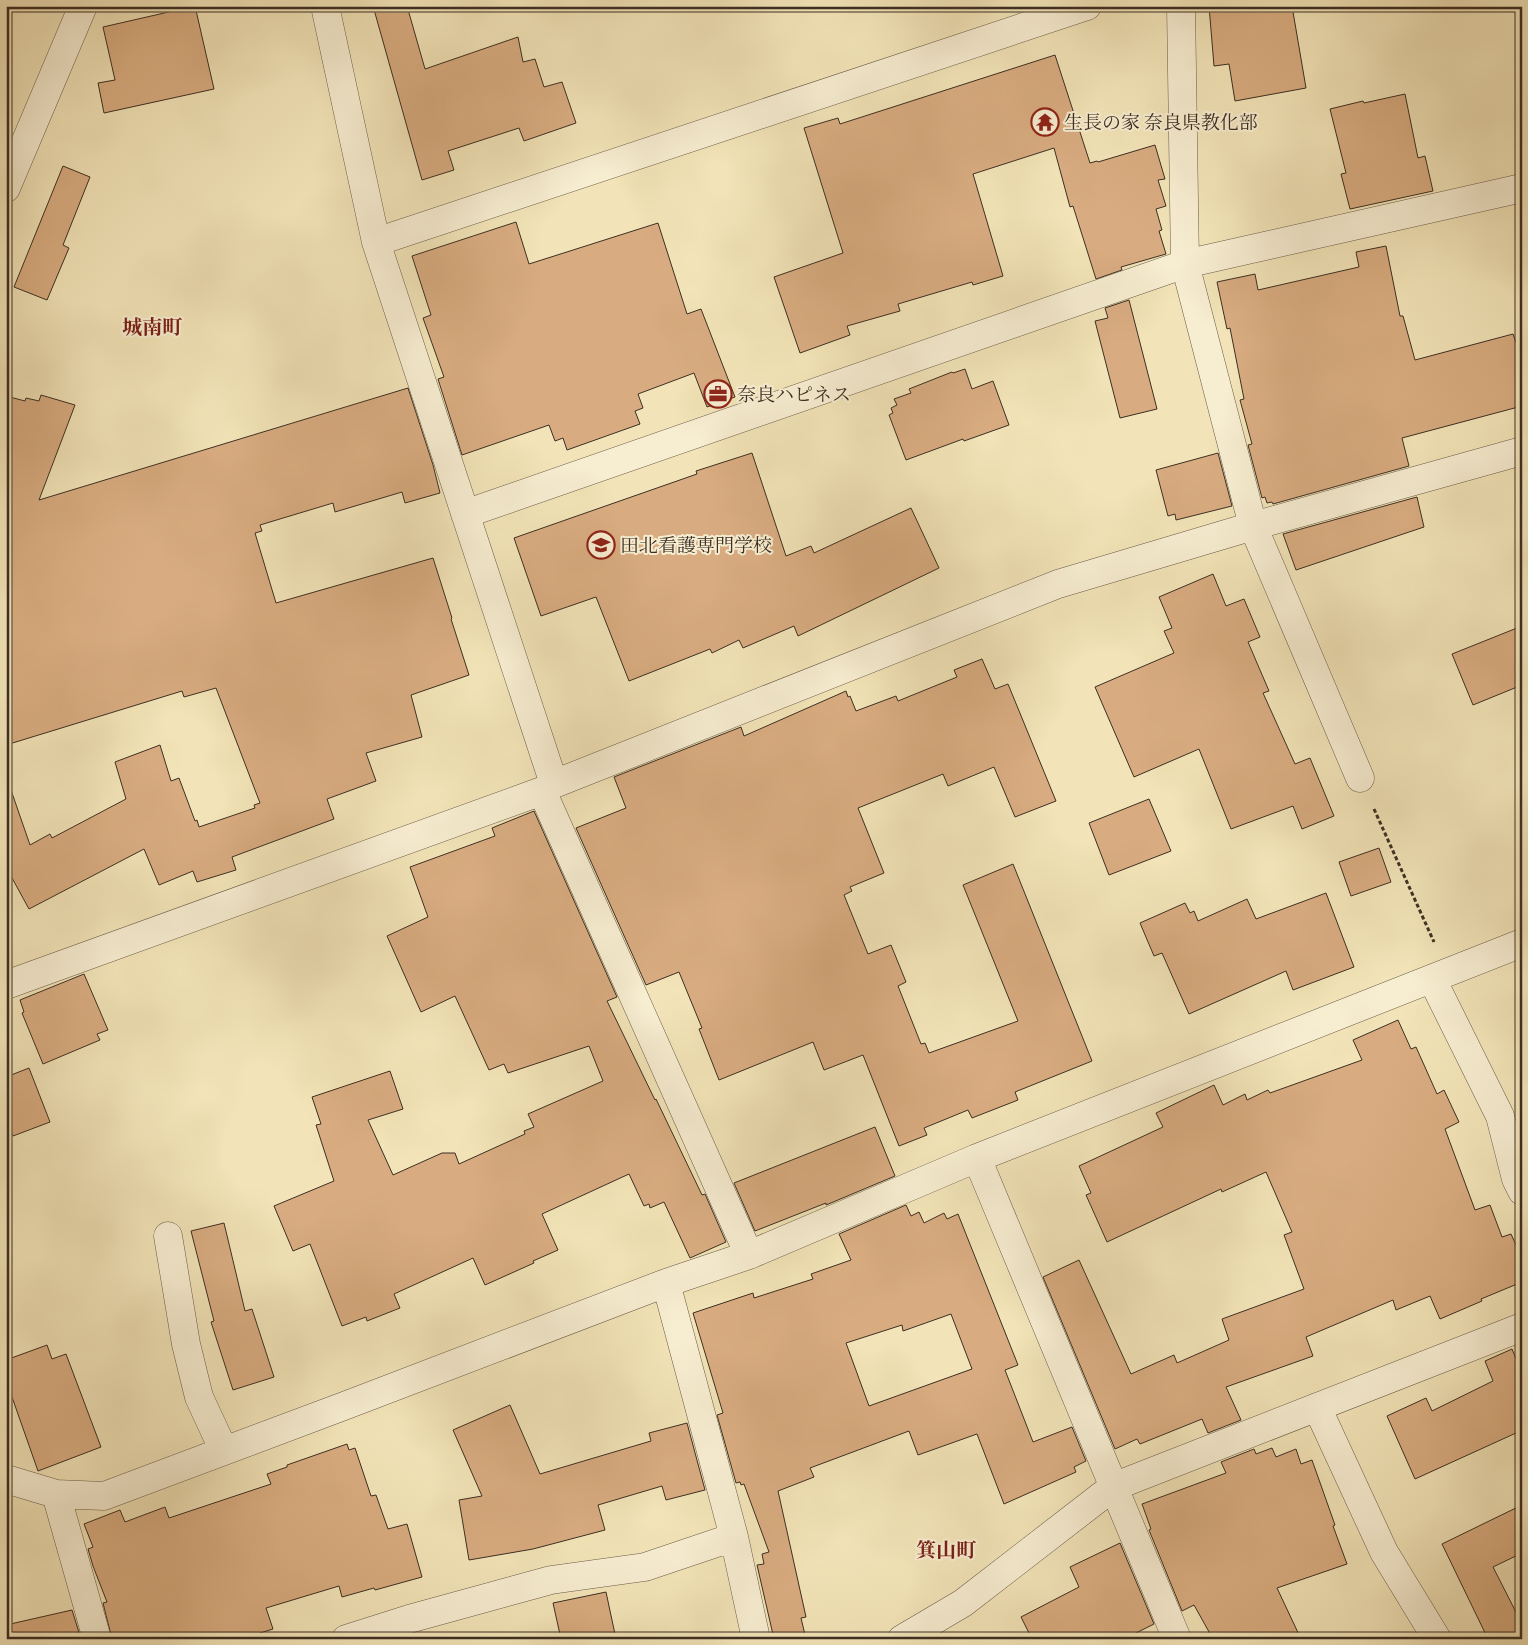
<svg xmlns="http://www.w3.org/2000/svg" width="1528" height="1645" viewBox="0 0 1528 1645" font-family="'EB Garamond','Noto Serif JP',serif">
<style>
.building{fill:#d8ac80;stroke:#3c2f23;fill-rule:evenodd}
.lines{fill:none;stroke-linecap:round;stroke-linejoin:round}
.minor-casing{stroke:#6a5c48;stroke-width:29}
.path{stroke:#3c2f23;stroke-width:3;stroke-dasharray:4 2.5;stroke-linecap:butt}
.minor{stroke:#f7edd1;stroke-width:28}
.labels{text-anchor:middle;stroke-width:4;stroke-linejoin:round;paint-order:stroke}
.poi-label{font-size:19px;fill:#3c2f23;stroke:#f7edd1;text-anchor:start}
.neighbourhood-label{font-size:20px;font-weight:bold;fill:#7a1f14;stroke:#f7edd1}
</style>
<rect width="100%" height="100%" fill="#f2e4b8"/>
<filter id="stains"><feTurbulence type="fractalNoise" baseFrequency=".004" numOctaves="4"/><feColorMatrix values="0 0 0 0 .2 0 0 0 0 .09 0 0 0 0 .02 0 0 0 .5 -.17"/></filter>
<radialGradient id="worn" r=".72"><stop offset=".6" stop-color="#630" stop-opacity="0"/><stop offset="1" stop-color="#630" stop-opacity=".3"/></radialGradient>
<path class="building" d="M 195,6 L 214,89 L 104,113 L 98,83 L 115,80 L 103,27 Z
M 373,6 L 407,6 L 425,69 L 518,37 L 523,62 L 535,59 L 544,87 L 562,82 L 576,123 L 524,141 L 519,128 L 448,151 L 454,170 L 422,180 Z
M 1209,6 L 1292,6 L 1306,88 L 1235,101 L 1229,64 L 1214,66 Z
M 1055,55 L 1090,163 L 1097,161 L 1098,162 L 1155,145 L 1165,179 L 1158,180 L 1166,206 L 1156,209 L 1162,230 L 1159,231 L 1166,254 L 1121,267 L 1122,270 L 1096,279 L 1073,206 L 1070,207 L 1054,148 L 973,174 L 1003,276 L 973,285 L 972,282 L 898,304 L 900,311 L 847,326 L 850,335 L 800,353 L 774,277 L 843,253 L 804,128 L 838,118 L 840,124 Z
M 1405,94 L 1418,158 L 1425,156 L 1433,191 L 1350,209 L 1341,174 L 1346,173 L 1330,109 L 1363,101 L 1364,103 Z
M 63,166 L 90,177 L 63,245 L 69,248 L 47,300 L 14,287 Z
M 516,222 L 529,264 L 658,223 L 687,314 L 701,309 L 735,397 L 707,407 L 694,373 L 638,394 L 643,408 L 635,411 L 640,424 L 567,450 L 563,438 L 555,441 L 549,425 L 462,455 L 438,379 L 444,377 L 423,318 L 431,315 L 412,256 Z
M 1386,246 L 1400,316 L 1403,316 L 1415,360 L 1513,334 L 1517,345 L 1522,344 L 1522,406 L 1402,438 L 1409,466 L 1273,504 L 1272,502 L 1267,503 L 1265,497 L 1262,498 L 1248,445 L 1252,444 L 1240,400 L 1244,399 L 1230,328 L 1227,329 L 1217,282 L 1255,274 L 1258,290 L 1359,267 L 1356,252 Z
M 1129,300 L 1157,409 L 1120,418 L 1095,321 L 1108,318 L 1105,308 Z
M 965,369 L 972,389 L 993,381 L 1009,425 L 964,441 L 963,439 L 906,460 L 889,415 L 893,413 L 891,408 L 897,405 L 894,399 L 911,393 L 909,389 L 952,372 L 953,373 Z
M 408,388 L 433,465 L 440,493 L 405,503 L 402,492 L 335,512 L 333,503 L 260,525 L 262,531 L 255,533 L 276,603 L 433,558 L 452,618 L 451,619 L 469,675 L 411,695 L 422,737 L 366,753 L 376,781 L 327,799 L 334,819 L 232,857 L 236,870 L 197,882 L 193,871 L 159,885 L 144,849 L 29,909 L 6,867 L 6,790 L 11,790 L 30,845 L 50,834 L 52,838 L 126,799 L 115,762 L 160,745 L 171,781 L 179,778 L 195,821 L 197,820 L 199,827 L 255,808 L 254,805 L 260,803 L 216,688 L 184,697 L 182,691 L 6,745 L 6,396 L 25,401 L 26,398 L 39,401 L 41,395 L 75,405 L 39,500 Z
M 752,453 L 786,556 L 811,546 L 814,553 L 911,508 L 939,568 L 798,636 L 794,626 L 743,648 L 739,640 L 712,653 L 710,649 L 629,681 L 596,597 L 541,616 L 514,538 L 697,474 L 696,471 Z
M 1218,453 L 1232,506 L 1176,520 L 1175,514 L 1168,516 L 1156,470 Z
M 1417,497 L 1424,527 L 1296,570 L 1283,534 Z
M 1213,574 L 1226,606 L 1244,599 L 1260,637 L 1248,642 L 1269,691 L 1263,693 L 1295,764 L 1310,758 L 1334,816 L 1302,829 L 1293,806 L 1231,829 L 1199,749 L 1134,777 L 1095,687 L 1174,653 L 1164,631 L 1172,628 L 1159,597 Z
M 1522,626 L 1522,685 L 1473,705 L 1452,654 Z
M 982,659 L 995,689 L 1008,684 L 1056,801 L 1015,817 L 994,767 L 948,786 L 943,774 L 858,808 L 884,873 L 850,887 L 852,891 L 844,895 L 868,954 L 891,945 L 906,982 L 898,986 L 921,1044 L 925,1043 L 929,1053 L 1018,1021 L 963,885 L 1013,864 L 1092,1061 L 1015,1092 L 1018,1100 L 972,1118 L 968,1110 L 924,1128 L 927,1135 L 899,1146 L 863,1055 L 824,1070 L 813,1042 L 719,1080 L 699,1029 L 702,1028 L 679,972 L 646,985 L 576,828 L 626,808 L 614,777 L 741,727 L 744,736 L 846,691 L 848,697 L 850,696 L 856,711 L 896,696 L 898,701 L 957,677 L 954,670 Z
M 1149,799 L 1171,851 L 1109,875 L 1089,823 Z
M 534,811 L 617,997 L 607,1001 L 655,1100 L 656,1099 L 702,1195 L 705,1194 L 726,1242 L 690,1258 L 664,1202 L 650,1208 L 649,1204 L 644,1206 L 629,1174 L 542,1214 L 558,1250 L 533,1261 L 534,1263 L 485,1285 L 473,1258 L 394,1294 L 400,1308 L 367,1321 L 366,1317 L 342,1326 L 310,1244 L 293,1251 L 274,1206 L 334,1181 L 316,1125 L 321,1124 L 312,1097 L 390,1071 L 403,1109 L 368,1120 L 393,1175 L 442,1153 L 455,1153 L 459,1164 L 525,1134 L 524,1131 L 534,1127 L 528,1114 L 603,1081 L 589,1046 L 508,1073 L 504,1064 L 489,1070 L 455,996 L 421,1012 L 387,936 L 428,917 L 410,867 L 495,836 L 492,828 Z
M 1379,848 L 1391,882 L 1351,896 L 1339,862 Z
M 1326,893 L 1354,967 L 1293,990 L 1286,971 L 1189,1014 L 1162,953 L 1154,956 L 1140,923 L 1185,903 L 1190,913 L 1194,911 L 1198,921 L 1247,899 L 1256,919 Z
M 84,974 L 108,1030 L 97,1034 L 100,1040 L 43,1064 L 22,1013 L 24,1012 L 20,1000 Z
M 1398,1020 L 1411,1049 L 1416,1047 L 1437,1094 L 1444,1090 L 1459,1122 L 1445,1129 L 1475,1210 L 1490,1205 L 1502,1237 L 1511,1234 L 1522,1258 L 1522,1282 L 1481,1299 L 1482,1301 L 1440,1319 L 1430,1296 L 1396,1310 L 1393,1300 L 1306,1337 L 1313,1356 L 1226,1387 L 1241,1420 L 1208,1433 L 1202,1419 L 1140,1444 L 1137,1439 L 1115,1449 L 1043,1277 L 1079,1260 L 1131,1374 L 1174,1355 L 1177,1363 L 1229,1340 L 1222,1319 L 1304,1289 L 1284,1235 L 1292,1232 L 1266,1172 L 1222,1192 L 1221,1189 L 1107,1242 L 1086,1195 L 1091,1193 L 1079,1166 L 1163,1127 L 1156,1113 L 1214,1085 L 1223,1105 L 1245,1094 L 1247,1100 L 1268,1090 L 1270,1093 L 1362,1060 L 1353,1040 Z
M 29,1068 L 50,1122 L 13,1136 L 6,1117 L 6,1077 Z
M 875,1127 L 895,1176 L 826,1205 L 826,1203 L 755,1231 L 734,1183 Z
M 906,1205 L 911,1216 L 919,1212 L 924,1223 L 944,1213 L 947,1219 L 958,1214 L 1018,1365 L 1005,1370 L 1033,1442 L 1072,1427 L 1086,1461 L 1074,1467 L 1076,1472 L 1004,1504 L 977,1434 L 918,1455 L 909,1431 L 810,1468 L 814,1477 L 778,1491 L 806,1617 L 801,1618 L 806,1639 L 774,1639 L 757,1565 L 764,1564 L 762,1554 L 769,1552 L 744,1484 L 741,1485 L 740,1482 L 736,1483 L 717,1415 L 723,1413 L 693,1313 L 753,1293 L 754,1298 L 813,1279 L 811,1274 L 851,1260 L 839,1234 ZM 951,1314 L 972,1369 L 869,1406 L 846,1343 L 902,1325 L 903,1331 Z
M 224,1223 L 245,1311 L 252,1309 L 274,1377 L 233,1390 L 211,1322 L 214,1321 L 191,1231 Z
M 47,1345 L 52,1359 L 66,1354 L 101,1447 L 38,1471 L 6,1380 L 6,1360 Z
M 1512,1349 L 1520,1368 L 1522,1367 L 1522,1447 L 1516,1433 L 1415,1479 L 1387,1416 L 1426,1398 L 1432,1411 L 1493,1381 L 1485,1361 Z
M 510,1405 L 540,1474 L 651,1441 L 649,1433 L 687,1423 L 705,1490 L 666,1500 L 662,1486 L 598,1505 L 605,1530 L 533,1549 L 469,1560 L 459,1500 L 482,1496 L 453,1430 Z
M 347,1444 L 349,1450 L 355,1448 L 371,1496 L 376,1495 L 388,1529 L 407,1524 L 422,1577 L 375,1590 L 374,1588 L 342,1597 L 339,1586 L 266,1608 L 273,1629 L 241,1639 L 112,1639 L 103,1603 L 107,1602 L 93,1566 L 88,1549 L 93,1547 L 84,1524 L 120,1510 L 125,1522 L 165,1507 L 169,1518 L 271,1484 L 267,1474 L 287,1467 L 287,1465 Z
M 1272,1448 L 1276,1457 L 1296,1449 L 1301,1464 L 1312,1460 L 1335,1525 L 1333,1526 L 1347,1564 L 1277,1588 L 1301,1639 L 1213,1639 L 1194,1605 L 1182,1611 L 1149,1530 L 1151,1529 L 1142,1504 L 1226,1473 L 1221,1462 L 1254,1449 L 1256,1454 Z
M 1522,1505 L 1522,1553 L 1493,1567 L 1522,1624 L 1522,1639 L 1488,1639 L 1442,1544 Z
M 1120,1543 L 1154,1624 L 1124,1639 L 1032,1639 L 1021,1617 L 1079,1587 L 1070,1567 Z
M 606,1592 L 616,1639 L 561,1639 L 553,1603 Z
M 72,1610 L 81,1639 L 6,1639 L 6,1625 Z"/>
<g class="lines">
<g class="minor-casing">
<path id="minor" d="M 325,6 L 376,242 L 554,784
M 1181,6 L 1185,264 L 1253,526 L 1360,778
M 6,188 L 83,6
M 376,242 L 1087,6
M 465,514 L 1185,264 L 1522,188
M 542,791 L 749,1255
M 1432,979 L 1500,1116 L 1516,1179 L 1522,1191
M 6,985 L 542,791 L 554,784 L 1058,584 L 1253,526 L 1522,451
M 977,1158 L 1177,1639
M 168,1236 L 186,1344 L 199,1397 L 224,1451
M 666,1283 L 734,1537 L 756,1639
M 1317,1407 L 1384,1552 L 1437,1639
M 6,1479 L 56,1494 L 104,1496 L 344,1406 L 666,1283 L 749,1255 L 977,1158 L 1522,943
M 56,1494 L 97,1639
M 346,1639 L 409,1619 L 551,1580 L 645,1567 L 734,1537
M 902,1639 L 963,1603 L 1113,1487 L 1522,1327"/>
</g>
<path class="path" d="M 1374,809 L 1434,942"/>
<use href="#minor" class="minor"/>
</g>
<defs>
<g id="temple-ring" transform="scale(1.4375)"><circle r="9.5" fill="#f7edd1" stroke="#8f2418" stroke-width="1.5"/><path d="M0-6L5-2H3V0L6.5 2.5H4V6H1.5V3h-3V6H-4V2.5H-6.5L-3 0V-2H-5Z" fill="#8f2418"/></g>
<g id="office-ring" transform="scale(1.4375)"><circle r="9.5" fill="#f7edd1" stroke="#8f2418" stroke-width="1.5"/><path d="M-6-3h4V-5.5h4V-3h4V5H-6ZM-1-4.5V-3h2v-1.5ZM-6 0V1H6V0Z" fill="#8f2418"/></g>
<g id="university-ring" transform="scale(1.4375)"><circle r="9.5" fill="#f7edd1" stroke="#8f2418" stroke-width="1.5"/><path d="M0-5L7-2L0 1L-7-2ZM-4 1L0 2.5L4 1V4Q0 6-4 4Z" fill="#8f2418"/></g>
</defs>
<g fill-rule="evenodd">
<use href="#temple-ring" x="1045" y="122"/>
<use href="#office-ring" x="718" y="394"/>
<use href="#university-ring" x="601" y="545"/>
</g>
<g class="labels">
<g class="poi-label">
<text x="1064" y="129">生長の家 奈良県教化部</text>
<text x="737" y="401">奈良ハピネス</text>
<text x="620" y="552">田北看護専門学校</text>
</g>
<g class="neighbourhood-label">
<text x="152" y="334">城南町</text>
<text x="946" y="1557">箕山町</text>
</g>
</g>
<rect width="1528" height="1645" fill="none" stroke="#f2e4b8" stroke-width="25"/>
<rect x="8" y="8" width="1513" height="1630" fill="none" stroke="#3c2f23" stroke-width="2.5"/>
<rect x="12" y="12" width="1503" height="1620" fill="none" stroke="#3c2f23"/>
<rect width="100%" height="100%" filter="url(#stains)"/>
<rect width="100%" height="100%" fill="url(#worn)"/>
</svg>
